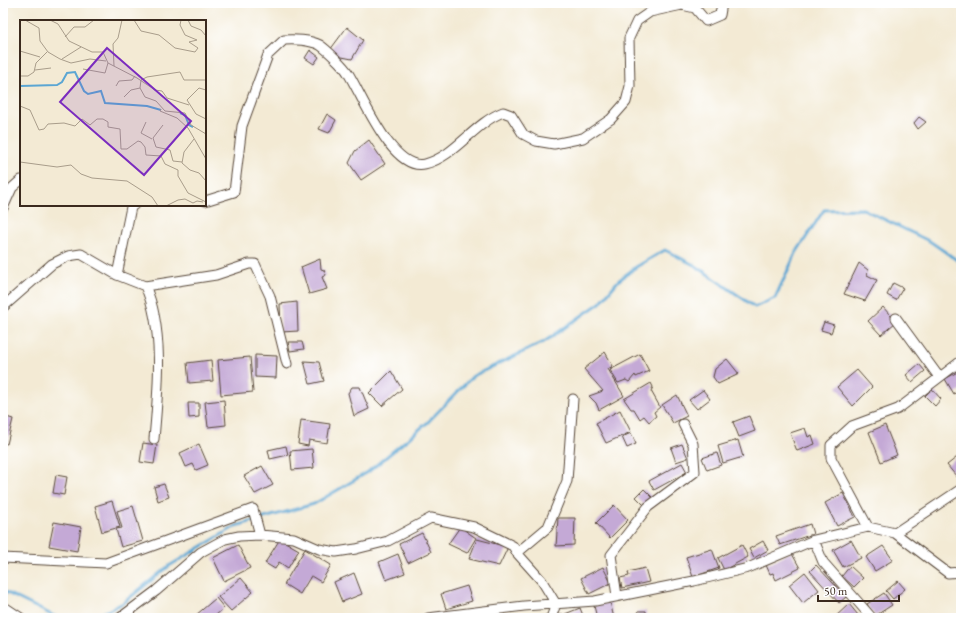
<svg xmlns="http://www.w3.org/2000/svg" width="964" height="621" viewBox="0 0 964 621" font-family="'EB Garamond',serif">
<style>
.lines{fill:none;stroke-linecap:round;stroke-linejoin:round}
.stream{stroke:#5ba6d3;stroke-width:3}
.building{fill:#c4a9d6}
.minor-casing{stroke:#574739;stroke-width:11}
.minor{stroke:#fff;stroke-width:9}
.inset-river{fill:none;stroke:#5ba6d3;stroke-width:2}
.inset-road{fill:none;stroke:#a99d8b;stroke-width:1}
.view{fill:#7b2cbf;fill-opacity:0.15;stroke:#7b2cbf;stroke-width:2}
.inset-edge{fill:none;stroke:#3b2a1e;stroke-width:2}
</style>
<rect width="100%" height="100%" fill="#fff"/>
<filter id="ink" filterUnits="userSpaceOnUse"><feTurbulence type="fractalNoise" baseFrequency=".025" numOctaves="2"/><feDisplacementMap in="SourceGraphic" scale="8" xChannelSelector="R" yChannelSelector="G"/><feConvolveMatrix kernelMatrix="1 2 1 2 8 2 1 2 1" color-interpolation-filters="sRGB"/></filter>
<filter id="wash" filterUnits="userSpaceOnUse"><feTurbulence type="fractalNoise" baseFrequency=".012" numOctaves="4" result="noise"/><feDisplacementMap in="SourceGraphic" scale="16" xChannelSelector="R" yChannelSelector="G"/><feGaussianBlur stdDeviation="0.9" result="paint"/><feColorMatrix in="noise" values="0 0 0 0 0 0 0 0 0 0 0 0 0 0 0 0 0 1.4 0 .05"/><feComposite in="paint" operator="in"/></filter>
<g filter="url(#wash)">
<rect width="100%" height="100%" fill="#f3ead4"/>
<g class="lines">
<path class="stream" d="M 3,591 L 58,618
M 93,618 L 123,603 L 169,566 L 236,526 L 314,504 L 368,472 L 427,423 L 473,376 L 544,342 L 600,303 L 618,281 L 636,267 L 665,250 L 696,266 L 755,307 L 775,298 L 796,253 L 824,210 L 863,209 L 931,242 L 961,263"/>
</g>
<g id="blocks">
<path class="building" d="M 347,27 L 363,40 L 352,59 L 337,56 L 330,50 Z
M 310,50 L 319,57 L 314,64 L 305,58 Z
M 327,114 L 336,120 L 329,133 L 319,129 Z
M 919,117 L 926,122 L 918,129 L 914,123 Z
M 369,140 L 385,164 L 361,180 L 349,163 L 355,151 Z
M 320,259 L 321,269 L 324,270 L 326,275 L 322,277 L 327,289 L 309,294 L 301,267 Z
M 859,263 L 868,270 L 867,275 L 877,280 L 865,301 L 844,294 Z
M 893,283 L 903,288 L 896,300 L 887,295 Z
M 297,302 L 298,331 L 281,332 L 280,304 Z
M 883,307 L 896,322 L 881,335 L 868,321 Z
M 824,322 L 834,325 L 831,333 L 821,330 Z
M 288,342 L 302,342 L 304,349 L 290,351 Z
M 605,352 L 613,366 L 608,369 L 624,396 L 599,410 L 596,403 L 589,396 L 603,391 L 584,369 Z
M 640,354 L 649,371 L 636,377 L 635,375 L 629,382 L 626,380 L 618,383 L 610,370 Z
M 255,355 L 277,356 L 276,378 L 255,377 Z
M 250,357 L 253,392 L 221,395 L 218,360 Z
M 727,359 L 739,374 L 718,384 L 713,377 L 715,369 Z
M 211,360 L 213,381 L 189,383 L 187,363 Z
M 304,361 L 319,362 L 324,381 L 310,384 Z
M 919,364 L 925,371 L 912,382 L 906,375 Z
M 857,370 L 872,387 L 853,406 L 837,387 Z
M 961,370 L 961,390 L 954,394 L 945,379 Z
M 391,371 L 402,389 L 382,406 L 369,393 Z
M 651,383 L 653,387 L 651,391 L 660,407 L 654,412 L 656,416 L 649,422 L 644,416 L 640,419 L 634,409 L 631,409 L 624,399 Z
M 352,387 L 360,387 L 369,409 L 354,416 L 348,393 Z
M 932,389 L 941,399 L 935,406 L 925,396 Z
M 703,390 L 710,399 L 697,409 L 689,400 Z
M 677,395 L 687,416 L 673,423 L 662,405 Z
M 224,400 L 226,425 L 208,427 L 205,402 Z
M 188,403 L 199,403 L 199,417 L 189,418 Z
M 620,410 L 631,432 L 606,443 L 596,423 Z
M 3,416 L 13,419 L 7,444 L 3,443 Z
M 749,416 L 755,431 L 739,437 L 733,422 Z
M 301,420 L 330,424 L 327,443 L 309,440 L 308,446 L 298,444 Z
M 885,425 L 897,455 L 881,462 L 869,432 Z
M 805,428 L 808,437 L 812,435 L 815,444 L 797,451 L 790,433 Z
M 631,433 L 636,444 L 627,448 L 622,437 Z
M 738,440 L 743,457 L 723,463 L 718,446 Z
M 143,443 L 157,445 L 154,464 L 140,462 Z
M 199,444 L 208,465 L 196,470 L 193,464 L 186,467 L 180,453 Z
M 682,444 L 688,458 L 676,462 L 671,448 Z
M 286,446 L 288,455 L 270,459 L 268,450 Z
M 312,449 L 314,468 L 292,470 L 290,451 Z
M 717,453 L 721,465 L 707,470 L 702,458 Z
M 961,454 L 961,482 L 947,465 Z
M 682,463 L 687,472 L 654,490 L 649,481 Z
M 262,466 L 273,485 L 255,494 L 244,476 Z
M 56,475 L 67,477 L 64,495 L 53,493 Z
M 164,484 L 169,497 L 158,501 L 154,487 Z
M 644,489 L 653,498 L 645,506 L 636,497 Z
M 843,493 L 855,517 L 837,526 L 825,503 Z
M 112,501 L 120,527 L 102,532 L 95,506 Z
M 614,505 L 628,520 L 610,538 L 596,523 Z
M 133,506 L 143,541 L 121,547 L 116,529 L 122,528 L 117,511 Z
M 558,518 L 575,518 L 574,545 L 556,546 Z
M 54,522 L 81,527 L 77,551 L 49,546 Z
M 810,524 L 813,534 L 780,545 L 776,536 Z
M 460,527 L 476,538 L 467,553 L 448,544 Z
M 422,533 L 431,552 L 408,563 L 399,544 Z
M 280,539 L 299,550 L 288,568 L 279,562 L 275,569 L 265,563 Z
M 477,539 L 508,547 L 499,566 L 469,559 Z
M 851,540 L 861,558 L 843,567 L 833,550 Z
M 763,541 L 768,550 L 754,558 L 749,549 Z
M 238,545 L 250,568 L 224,581 L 213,558 Z
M 742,545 L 748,557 L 724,570 L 718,558 Z
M 883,546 L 893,560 L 875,571 L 866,557 Z
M 305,549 L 331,565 L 321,582 L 311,576 L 300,594 L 284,584 Z
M 712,549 L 719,568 L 693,577 L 686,557 Z
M 791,552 L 800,568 L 776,580 L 773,573 L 770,574 L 766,565 Z
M 398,554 L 405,573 L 386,580 L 379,562 Z
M 816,565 L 846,597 L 839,603 L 810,571 Z
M 850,566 L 863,578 L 854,587 L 842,576 Z
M 603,567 L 611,583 L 589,594 L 581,578 Z
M 645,568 L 649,582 L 622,588 L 620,578 L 629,576 L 628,572 Z
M 805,572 L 819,590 L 803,603 L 789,585 Z
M 354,573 L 362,594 L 342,602 L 334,582 Z
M 241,578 L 253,592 L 231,611 L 218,597 Z
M 898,581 L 905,589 L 893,599 L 886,591 Z
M 467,586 L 472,601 L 446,609 L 441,594 Z
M 884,593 L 892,605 L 875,616 L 867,604 Z
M 216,598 L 224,608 L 215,616 L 216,618 L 199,618 L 196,615 Z
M 610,602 L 614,618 L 597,618 L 594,606 Z
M 849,604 L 858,615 L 855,618 L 834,618 Z
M 580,608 L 584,618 L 567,618 L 565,614 Z
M 638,611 L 646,611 L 646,618 L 638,618 Z
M 563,614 L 563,618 L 545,618 L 545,615 Z"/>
</g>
</g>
<g filter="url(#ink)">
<use href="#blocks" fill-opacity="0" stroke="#574739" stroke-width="1"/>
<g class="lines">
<g class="minor-casing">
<path id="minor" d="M 205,201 L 234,192 L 242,126 L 268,55 L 284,40 C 294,39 310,40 320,45 C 326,49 344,66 348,73 C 362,95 392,172 425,164 C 456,156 473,124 503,112 L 511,115 L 523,134 L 536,141 L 554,144 L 583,138 L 611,119 L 626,102 L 630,86 L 629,38 L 637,21 L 650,12 L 682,5 L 695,8 L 706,21 L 720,15 L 722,3
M 3,208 L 12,188 L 21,180
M 117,275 L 131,207 L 134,205
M 145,286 L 216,275 L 249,264 L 255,264 L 270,296 L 287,364
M 3,307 L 52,264 L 68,256 L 81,254 L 117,275 L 145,286 C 165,329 158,393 154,439
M 896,318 L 939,377
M 868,527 L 831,458 L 831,445 L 852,426 L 898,409 L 961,361
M 895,533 L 961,489
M 814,540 L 823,562 L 872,618
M 517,553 L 548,527 L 567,481 L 573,399
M 3,558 L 106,563 L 253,509 L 260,535
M 617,596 L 611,555 L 648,507 L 695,472 L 693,444 L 683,424
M 3,606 L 21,618
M 120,618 L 156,591 L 201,552 L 225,539 L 239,536 L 260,535 L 294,538 L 319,549 L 336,552 L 356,549 L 388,541 L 431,518 L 474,527 L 513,546 L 517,553 L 542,581 L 556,604
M 428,618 L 524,606 L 595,601 L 694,581 L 748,568 L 814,540 L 868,527 L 895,533 L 948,573 L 961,572
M 551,618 L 556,604"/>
</g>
<use href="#minor" class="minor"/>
</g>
</g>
<g transform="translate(20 20)">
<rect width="186" height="186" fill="#f3ead4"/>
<path class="inset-river" d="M 0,66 L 37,65 L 42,62 L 47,53 L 55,52 L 64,71 L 68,74 L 81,71 L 85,83 L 127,86 L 141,90M 160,93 L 165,95 L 169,105 L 173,107"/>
<path class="inset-road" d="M 5,0 L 19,8 L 20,21 L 28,32 L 40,39 L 51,43 L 70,39 L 86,41M 30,0 L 38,4 L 49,21 L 72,32 L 83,32 L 88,43 L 117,58 L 135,70 L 142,71 L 147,78 L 169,85M 114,0 L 121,11 L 139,15 L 155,28 L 175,32 L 178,28 L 169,22 L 177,20 L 165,15 L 160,5 L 161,0M 168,0 L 171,6 L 181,10 L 186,16M 45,17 L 54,7 L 65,7 L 74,0M 0,31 L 20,37M 42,39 L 61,27M 94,46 L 93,24 L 98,18 L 102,0M 63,49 L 85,53 L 88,43M 15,50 L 31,48M 0,56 L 8,56 L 14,52 L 16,43 L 27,32M 121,60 L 120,68 L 125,77 L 136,81 L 145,91 L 165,93 L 171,105 L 186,114M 121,60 L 127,57 L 160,52 L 164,60 L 186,60M 96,66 L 99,61 L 112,60 L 115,56M 186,70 L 179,68 L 167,80 L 176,94 L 186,99M 104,77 L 111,70 L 120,68M 0,86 L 10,90 L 19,110 L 24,109 L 28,104 L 44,103 L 55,106 L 62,99 L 70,105 L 77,99 L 83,99 L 88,102 L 88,107 L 100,109 L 101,129 L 107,129 L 118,121 L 121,122 L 125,127 L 126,135 L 141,136 L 145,144 L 158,150 L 158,156 L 168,173 L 186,182M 141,89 L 140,91 L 157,98 L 168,108 L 186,139M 126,102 L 121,113 L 132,119M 143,105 L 133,118 L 136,127 L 150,130 L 153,141 L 162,142M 174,119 L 164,132 L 162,143 L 170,150 L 179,153 L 186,161M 0,142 L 37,147 L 51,145 L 61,154 L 72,158 L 107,161 L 132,177 L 138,186M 146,186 L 158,180 L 165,179 L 173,183 L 177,181 L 183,182"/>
<path class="view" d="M 87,28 L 171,101 L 124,155 L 40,82 Z"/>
<rect width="186" height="186" class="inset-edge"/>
</g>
<rect width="964" height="621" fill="none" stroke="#fff" stroke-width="16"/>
<path d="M818 595v6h81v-6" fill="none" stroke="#3b2a1e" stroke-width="2"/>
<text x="824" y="595" font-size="12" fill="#3b2a1e" stroke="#ffffff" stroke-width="3" paint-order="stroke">50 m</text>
</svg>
